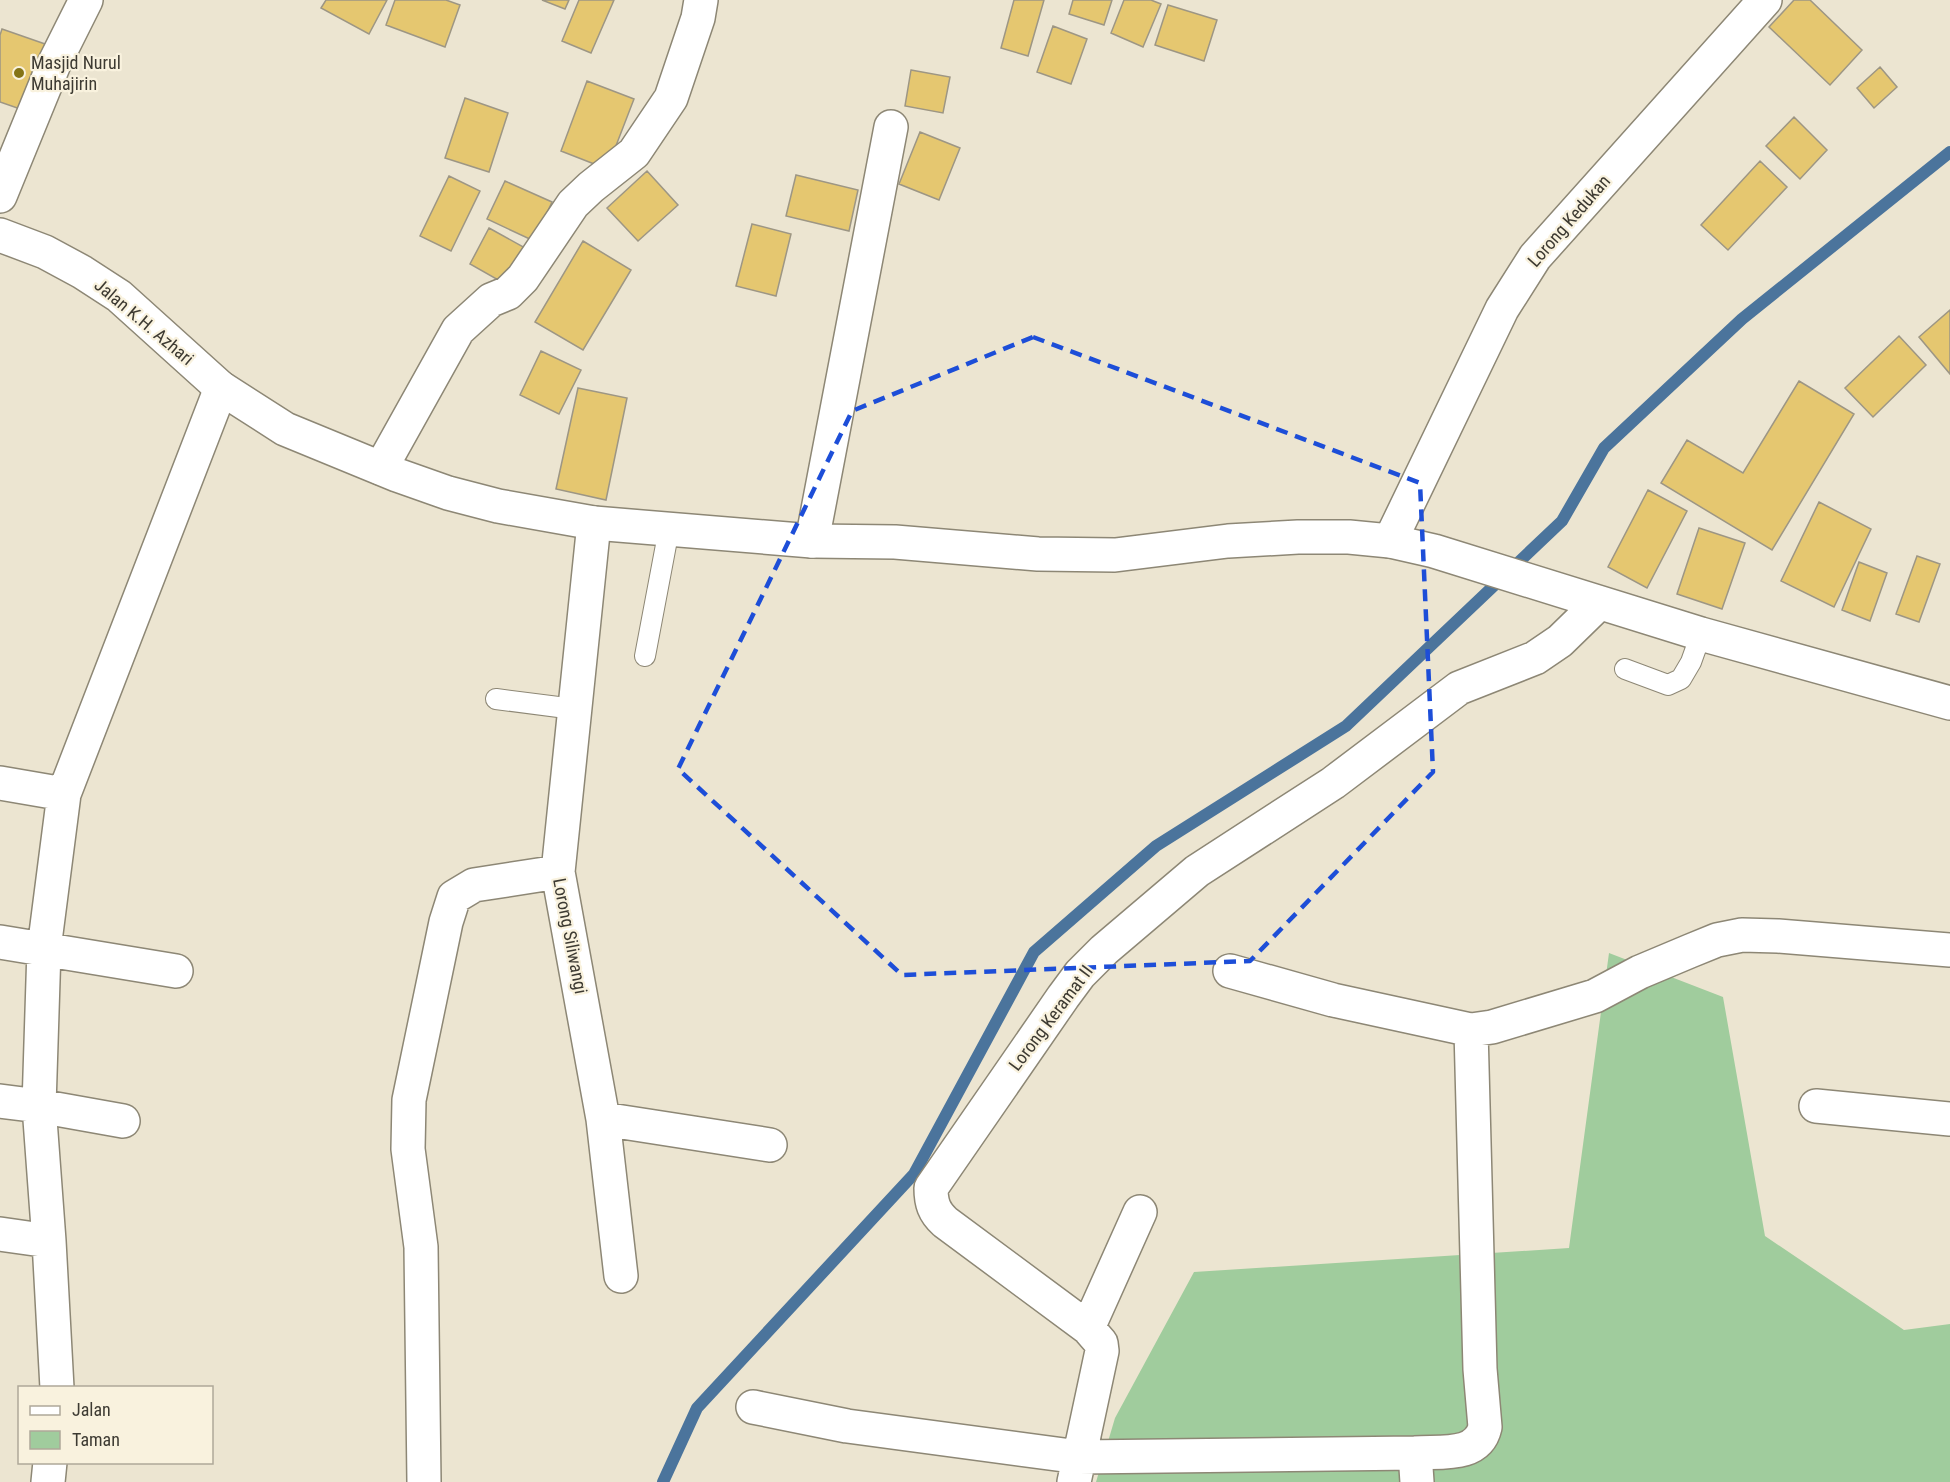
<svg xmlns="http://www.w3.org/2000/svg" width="1950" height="1482" viewBox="0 0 1950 1482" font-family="'Roboto Condensed',sans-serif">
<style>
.green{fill:#a0cc9d}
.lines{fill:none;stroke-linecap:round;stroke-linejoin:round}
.stream{stroke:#4b749c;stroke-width:12}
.building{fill:#e5c770;stroke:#9d9684;stroke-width:1.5}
.service-casing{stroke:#8d8775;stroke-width:22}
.minor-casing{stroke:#8d8775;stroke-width:36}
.tertiary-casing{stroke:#8d8775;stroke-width:36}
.service{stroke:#fff;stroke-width:20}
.minor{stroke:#fff;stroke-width:33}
.tertiary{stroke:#fff;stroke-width:33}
.marked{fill:none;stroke:#1d4ed8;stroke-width:4.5;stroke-dasharray:12 8;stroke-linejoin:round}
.poi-dot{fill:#857416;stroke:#f9f2de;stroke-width:2}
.labels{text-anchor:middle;stroke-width:4.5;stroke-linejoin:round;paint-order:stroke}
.poi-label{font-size:18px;fill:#3d3a32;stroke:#f9f2de;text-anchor:start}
.street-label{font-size:18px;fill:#3d3a32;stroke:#f9f2de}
</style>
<rect width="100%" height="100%" fill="#ece5d1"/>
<path class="green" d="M 1609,953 L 1723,997 L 1765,1236 L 1904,1330 L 1950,1324 L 1950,1482 L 1096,1482 L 1115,1418 L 1194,1272 L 1569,1248 Z"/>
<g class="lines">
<path class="stream" d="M 663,1482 L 697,1408 L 914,1174 L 1034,952 L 1156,846 L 1346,726 L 1562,521 L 1604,448 L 1742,319 L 1950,152"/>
</g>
<path class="building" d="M 326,0 L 387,0 L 369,34 L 321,8 Z
M 395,0 L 446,0 L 460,5 L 445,47 L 386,25 Z
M 542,0 L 569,0 L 565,9 Z
M 579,0 L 614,0 L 591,53 L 562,41 Z
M 1014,0 L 1044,0 L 1028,56 L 1001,48 Z
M 1073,0 L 1112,0 L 1104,25 L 1069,14 Z
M 1124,0 L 1151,0 L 1161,4 L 1143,47 L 1111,33 Z
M 1794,0 L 1810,0 L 1862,50 L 1830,85 L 1769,27 Z
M 1168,5 L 1217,20 L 1204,61 L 1155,45 Z
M 1053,26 L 1087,39 L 1071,84 L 1037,72 Z
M 2,29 L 48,45 L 26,111 L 0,102 L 0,35 Z
M 1880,67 L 1897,87 L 1874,108 L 1857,88 Z
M 911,70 L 950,77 L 943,113 L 905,106 Z
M 587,81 L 634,99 L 607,169 L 561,151 Z
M 465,98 L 508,113 L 489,172 L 445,158 Z
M 1794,117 L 1827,150 L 1800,179 L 1766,146 Z
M 920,132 L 960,148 L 939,200 L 899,184 Z
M 1760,161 L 1787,187 L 1728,250 L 1701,225 Z
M 647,171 L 678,205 L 638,241 L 607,208 Z
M 796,175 L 858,190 L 849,231 L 786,216 Z
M 449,176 L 480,191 L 451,251 L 420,236 Z
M 505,181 L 552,202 L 534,241 L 487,219 Z
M 752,224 L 791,234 L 776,296 L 736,286 Z
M 489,228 L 527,249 L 507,285 L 470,264 Z
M 583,241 L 631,270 L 583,350 L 535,322 Z
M 1950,310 L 1950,374 L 1919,337 Z
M 1899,336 L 1926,365 L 1873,417 L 1845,388 Z
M 541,351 L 581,370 L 559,414 L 520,395 Z
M 1799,381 L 1854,414 L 1772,550 L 1661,483 L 1687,440 L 1743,473 Z
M 578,388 L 627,398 L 606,500 L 556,489 Z
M 1648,490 L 1687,511 L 1647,588 L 1608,567 Z
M 1819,502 L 1871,529 L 1834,607 L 1781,581 Z
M 1699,528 L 1745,543 L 1722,609 L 1677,594 Z
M 1917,556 L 1940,564 L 1919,622 L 1896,614 Z
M 1859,562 L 1887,573 L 1870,621 L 1842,610 Z"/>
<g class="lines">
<g class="service-casing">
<path id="service" d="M 645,656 L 669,529
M 1625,669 L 1668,685 L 1681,679 L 1691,662 L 1701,634
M 496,699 L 574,709"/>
</g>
<g class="minor-casing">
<path id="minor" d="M 0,196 L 54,64 L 86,0
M 381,468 L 458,330 L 491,300 L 508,293 L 523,278 L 573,204 L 591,187 L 634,153 L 671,98 L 698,18 L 701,0
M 594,523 L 558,872 L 603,1119 L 621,1276
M 812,541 L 891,127
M 1390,541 L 1502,309 L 1535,257 L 1765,0
M 0,783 L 64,794
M 0,942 L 176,971
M 1230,971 L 1333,1000 L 1471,1030 L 1492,1027 L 1595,996 L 1640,972 L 1690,951 L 1717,940 L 1742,935 L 1778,936 L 1950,950
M 0,1101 L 39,1106 L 123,1121
M 1816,1106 L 1950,1119
M 603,1119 L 770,1145
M 0,1234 L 49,1241 L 39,1106 L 44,949 L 64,794 L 221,388
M 49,1241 L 57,1388
M 1088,1328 L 1140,1212
M 753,1407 L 847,1426 L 1079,1457 L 1415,1453 C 1440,1451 1478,1458 1485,1427 L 1480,1369 L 1471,1030
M 1415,1453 L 1417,1482
M 48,1482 L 50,1462
M 424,1482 L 421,1247 L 408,1149 L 409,1100 L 446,922 L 454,897 L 474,885 L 558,872
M 1074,1482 L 1102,1351 L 1101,1343 L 1088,1328 L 945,1222 C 934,1212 931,1203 931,1188 L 1063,997 L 1080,974 L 1104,950 L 1197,871 L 1333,783 L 1459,688 L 1535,658 L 1560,641 L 1599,603"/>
</g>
<g class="tertiary-casing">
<path id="tertiary" d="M 0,235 L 45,252 L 82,272 L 119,296 L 221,388 L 285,429 L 397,475 L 448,493 L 498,506 L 594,523 L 812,541 L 895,542 L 1038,554 L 1115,555 L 1228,541 L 1298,537 L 1349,537 L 1390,541 L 1434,551 L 1701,634 L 1950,703"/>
</g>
<use href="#service" class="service"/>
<use href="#minor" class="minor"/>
<use href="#tertiary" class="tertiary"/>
</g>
<path class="marked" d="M 1033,337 L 1420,483 L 1433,772 L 1250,961 L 902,975 L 678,769 L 852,411 Z"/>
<circle class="poi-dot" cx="19" cy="73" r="6"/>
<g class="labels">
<g class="poi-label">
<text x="31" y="69">Masjid Nurul<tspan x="31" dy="21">Muhajirin</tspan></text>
</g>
<g class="street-label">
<text transform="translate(1569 221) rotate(-49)" y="6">Lorong Kedukan</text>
<text transform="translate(144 322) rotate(40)" y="6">Jalan K.H. Azhari</text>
<text transform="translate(570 936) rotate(79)" y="6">Lorong Siliwangi</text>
<text transform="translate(1051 1018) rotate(-53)" y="6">Lorong Keramat II</text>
</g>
</g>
<rect x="18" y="1386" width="195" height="78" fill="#f9f2de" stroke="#aea899" stroke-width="1.5"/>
<rect x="30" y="1406" width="30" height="9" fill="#ffffff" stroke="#aea899" stroke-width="1.5"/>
<text x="72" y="1416" font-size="18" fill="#3d3a32">Jalan</text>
<rect x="30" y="1431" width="30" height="18" fill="#a0cc9d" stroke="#aea899" stroke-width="1.5"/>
<text x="72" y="1446" font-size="18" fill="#3d3a32">Taman</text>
</svg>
